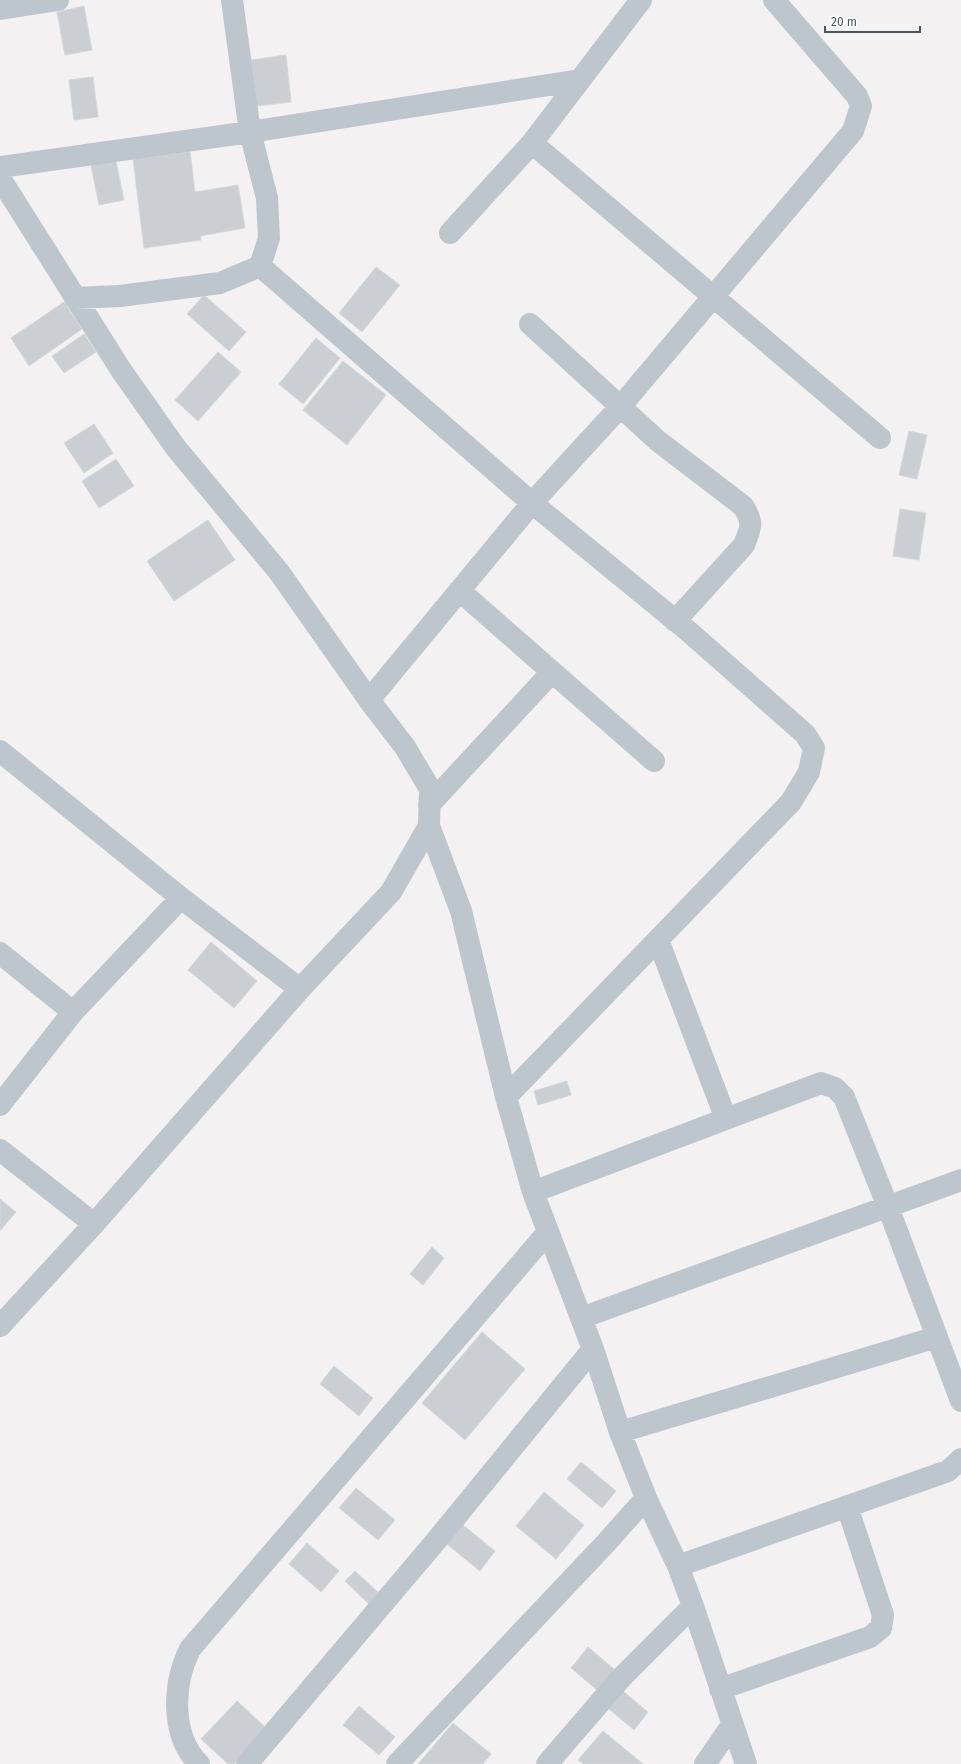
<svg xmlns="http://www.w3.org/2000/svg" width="961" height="1764" viewBox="0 0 961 1764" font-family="'Fira Sans',sans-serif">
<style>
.building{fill:#cbced3;stroke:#d5d8db}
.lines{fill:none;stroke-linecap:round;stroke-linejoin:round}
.minor{stroke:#bdc6cc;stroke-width:22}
</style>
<rect width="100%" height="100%" fill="#f3f1f1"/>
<path class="building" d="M 84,6 L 92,50 L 65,55 L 57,12 Z
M 286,55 L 291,102 L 257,106 L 251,60 Z
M 93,77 L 98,117 L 74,120 L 69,80 Z
M 190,152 L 195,192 L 238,185 L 245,228 L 200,236 L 201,240 L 144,248 L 133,159 Z
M 115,156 L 124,200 L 99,205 L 90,161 Z
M 376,267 L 400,285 L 362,332 L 339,313 Z
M 204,295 L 246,332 L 229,351 L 187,314 Z
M 64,302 L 82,329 L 29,366 L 11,338 Z
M 84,334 L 96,352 L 64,373 L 52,356 Z
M 316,338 L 340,358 L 303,404 L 279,384 Z
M 218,352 L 241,372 L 198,421 L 175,400 Z
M 343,361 L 386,395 L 347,445 L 303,410 Z
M 94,424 L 113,453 L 84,473 L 64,443 Z
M 909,431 L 927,435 L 917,479 L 899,475 Z
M 116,459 L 134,486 L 99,508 L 82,481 Z
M 900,509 L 926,513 L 919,560 L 893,556 Z
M 208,520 L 235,560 L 174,601 L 147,561 Z
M 211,942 L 257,981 L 234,1008 L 188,970 Z
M 567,1081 L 571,1095 L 538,1105 L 534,1091 Z
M 0,1199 L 16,1212 L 0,1231 Z
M 432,1247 L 444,1258 L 423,1285 L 410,1274 Z
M 482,1332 L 525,1369 L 465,1440 L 422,1403 Z
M 334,1366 L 373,1398 L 359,1416 L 320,1384 Z
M 581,1462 L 616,1491 L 602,1508 L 567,1479 Z
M 356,1488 L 395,1520 L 378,1540 L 339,1508 Z
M 544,1492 L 584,1525 L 556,1559 L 516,1526 Z
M 458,1521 L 495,1551 L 480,1571 L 443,1541 Z
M 307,1543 L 339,1571 L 321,1592 L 289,1564 Z
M 355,1571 L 380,1594 L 370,1605 L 345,1581 Z
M 588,1647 L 614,1669 L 597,1690 L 571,1668 Z
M 618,1687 L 648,1712 L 634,1730 L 603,1704 Z
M 237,1701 L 267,1729 L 234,1764 L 228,1764 L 201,1739 Z
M 359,1706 L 395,1737 L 379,1755 L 343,1725 Z
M 453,1723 L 491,1754 L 483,1764 L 418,1764 Z
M 603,1731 L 643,1764 L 584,1764 L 578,1760 Z"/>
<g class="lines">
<path class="minor" d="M 0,9 L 58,0
M 532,143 L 880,438
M 0,167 L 250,132 L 580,80
M 0,178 L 121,370 L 176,448 L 279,572 L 369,700 L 405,747 L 430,789 L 429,826 L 391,892 L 300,989 L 94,1224 L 0,1326
M 450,233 L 532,143 L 641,0
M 260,266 L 532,503 L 687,630 L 805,734 L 814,748 L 809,772 L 791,802 L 506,1097
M 75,298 L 120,296 L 220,283 L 260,266 L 269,238 L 267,198 L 250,132 L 232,0
M 530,324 L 658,441 L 743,506 C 754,523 751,527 744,545 L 675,621
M 460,591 L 654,761
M 369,700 L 532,503 L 620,407 L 853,131 L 861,106 L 857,96 L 774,0
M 0,751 L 181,898 L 300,989
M 429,805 L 552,672
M 429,826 L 461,911 L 506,1097 L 533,1192 L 593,1349 L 620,1432 L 646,1498 L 678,1566 L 693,1606 L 746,1764
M 658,940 L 726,1119
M 0,953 L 73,1012
M 0,1105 L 73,1012 L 181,898
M 0,1150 L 94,1224
M 533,1192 L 821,1083 L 835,1088 L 844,1097 L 888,1207 L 961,1401
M 581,1318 L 961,1180
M 620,1432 L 937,1337
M 678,1566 L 948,1471 L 961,1459
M 720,1689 L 870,1637 L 881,1628 L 883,1615 L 847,1506
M 199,1764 C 170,1735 173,1683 190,1649 L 548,1232
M 247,1764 L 436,1541 L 593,1349
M 397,1764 L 606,1543 L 646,1498
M 547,1764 L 621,1678 L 693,1606
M 705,1764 L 732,1725"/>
</g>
<path d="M825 26v6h95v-6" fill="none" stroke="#4a565d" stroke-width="2"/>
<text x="831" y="26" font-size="12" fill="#4a565d" stroke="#ffffff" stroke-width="3" paint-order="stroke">20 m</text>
</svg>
